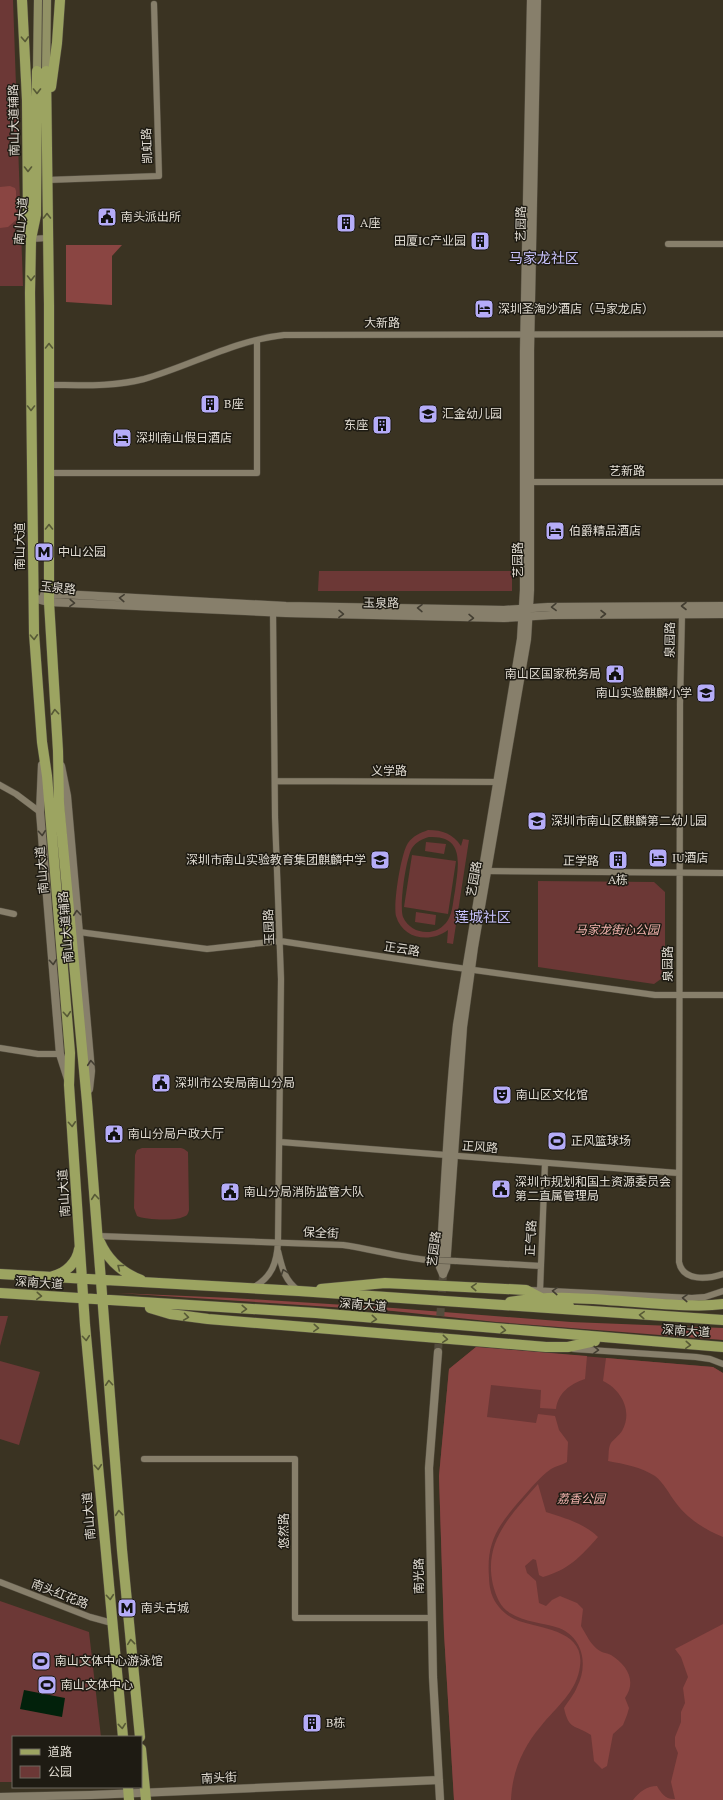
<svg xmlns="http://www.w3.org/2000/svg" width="723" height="1800" viewBox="0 0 723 1800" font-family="'PT Serif','Noto Sans SC',serif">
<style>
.green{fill:#6c3836;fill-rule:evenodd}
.forest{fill:#8a4542}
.water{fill:#02210b}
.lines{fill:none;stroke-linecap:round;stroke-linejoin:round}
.tertiary-tunnel{stroke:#534c3c;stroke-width:8;stroke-dasharray:8 4;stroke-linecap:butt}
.minor-casing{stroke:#565042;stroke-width:7}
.tertiary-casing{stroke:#565042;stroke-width:9}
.secondary-casing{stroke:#565042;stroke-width:9}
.primary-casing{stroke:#565042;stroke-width:11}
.minor{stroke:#877f6b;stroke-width:6}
.tertiary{stroke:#877f6b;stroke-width:8}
.secondary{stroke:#929266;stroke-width:8}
.primary{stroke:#9ca461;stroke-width:10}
.minor-bridge-casing{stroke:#565042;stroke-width:7;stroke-linecap:butt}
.minor-bridge{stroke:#877f6b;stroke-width:6}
.oneway{stroke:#575936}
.oneway2{stroke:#433e32}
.labels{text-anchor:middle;stroke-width:3;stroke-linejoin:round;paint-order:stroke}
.street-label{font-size:12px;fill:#e0dbd1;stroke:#1e1b13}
.poi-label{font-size:12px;fill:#e0dbd1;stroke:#1e1b13;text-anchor:start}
.park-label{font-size:12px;font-style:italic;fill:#f2b3ae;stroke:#1e1b13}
.quarter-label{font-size:14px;fill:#c8c2fc;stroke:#1e1b13}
</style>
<rect width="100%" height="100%" fill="#3a3322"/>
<path class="green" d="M 0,0 L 13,0 L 23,286 L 0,286 Z
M 319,571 L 512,571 L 512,591 L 318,591 Z
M 428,830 C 443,830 453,834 461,846 L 463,839 L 469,840 L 453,944 L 447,943 L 448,930 C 431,943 403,940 396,916 C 393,904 401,853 408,843 C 413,836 420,833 428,830 ZM 429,837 C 466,835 458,867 455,891 C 453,900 453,912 448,920 C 437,938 411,935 403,917 C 399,906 406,858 412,848 C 416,842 422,839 429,837 Z
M 426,842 L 446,844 L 444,854 L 425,851 Z
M 412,855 L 456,861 L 448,914 L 404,907 Z
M 538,881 L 654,882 L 665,892 L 665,976 L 654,984 L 538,967 Z
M 416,912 L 436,915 L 435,925 L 415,922 Z
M 142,1148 L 181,1148 L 184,1149 L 188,1152 L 189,1210 C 188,1214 187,1216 183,1217 C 176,1221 144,1220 137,1216 L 134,1208 L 135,1155 L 137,1150 Z
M 0,1316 L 8,1316 L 0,1346 Z
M 476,1347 L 713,1367 L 723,1373 L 723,1800 L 454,1800 L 444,1633 L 439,1476 L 449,1369 Z
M 0,1361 L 40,1372 L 19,1445 L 0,1439 Z
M 0,1601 L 89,1632 L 101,1737 L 13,1737 L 13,1782 L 0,1782 Z"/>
<path class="forest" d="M 10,186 L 15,188 L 16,191 L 16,220 L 8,227 L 0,228 L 0,187 Z
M 66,245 L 122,245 L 112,256 L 112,305 L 66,302 Z
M 117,1293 L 232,1298 L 393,1308 L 571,1322 L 723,1328 L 723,1340 L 496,1322 L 393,1311 Z
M 476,1347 L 587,1356 L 585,1379 C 570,1384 558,1393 556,1409 L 540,1408 L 541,1390 L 491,1385 L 487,1417 L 536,1423 L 538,1414 L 555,1416 L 559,1430 L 568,1442 L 567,1462 C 562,1465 556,1466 551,1469 C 540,1477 532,1487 523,1497 C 500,1523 486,1540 489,1577 C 489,1588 492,1599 499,1607 C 505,1614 511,1618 519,1621 C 541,1629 585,1630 580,1666 C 577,1692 556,1707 541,1726 C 523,1747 512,1772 511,1800 L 454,1800 L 444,1633 L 439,1476 L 449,1369 Z
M 606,1358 L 713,1367 L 723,1373 L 723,1537 C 705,1530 687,1518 676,1503 C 669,1494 664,1483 655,1476 C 641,1467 624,1464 608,1461 C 609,1457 608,1450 610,1445 C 611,1441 619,1436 622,1431 C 633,1412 622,1390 603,1381 Z
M 538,1484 L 546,1512 C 564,1518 584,1523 598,1537 C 580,1557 570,1569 543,1577 L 539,1575 L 536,1560 L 533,1559 L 525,1566 L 527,1573 L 536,1581 L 539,1603 L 546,1606 L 552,1600 L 560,1596 L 577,1603 L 583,1609 L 581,1626 C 586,1634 591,1646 600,1651 C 603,1653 607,1653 611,1655 C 627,1665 637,1681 625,1698 L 629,1708 L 627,1715 L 623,1725 L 613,1734 L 607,1766 L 602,1769 L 594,1761 L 591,1735 C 575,1724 569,1731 564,1708 C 568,1701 574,1695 577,1687 C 588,1666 584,1638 559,1628 C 544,1623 524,1622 510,1613 C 500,1607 496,1596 493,1585 C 483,1541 511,1515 538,1484 Z
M 723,1624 L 723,1800 L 633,1800 C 639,1792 647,1786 657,1786 C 661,1793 666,1800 675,1799 L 671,1782 L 678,1753 L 675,1746 L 675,1737 L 681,1722 L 681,1712 L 685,1703 L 683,1688 L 688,1677 L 681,1657 L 675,1649 Z"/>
<path class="water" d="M 24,1690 L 65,1698 L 62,1717 L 20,1709 Z"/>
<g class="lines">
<path class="tertiary-tunnel" d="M 438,1352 L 443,1274"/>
<g class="minor-casing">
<path id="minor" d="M 47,180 L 159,176 L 154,4
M 31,239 L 47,238
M 668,244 L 723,244
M 49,385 C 80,385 113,387 144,379 C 190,366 235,340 284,335 L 723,334
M 49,473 L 257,473 L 257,340
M 530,482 L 723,482
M 682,614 L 680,704 L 679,1262 C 683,1282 708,1279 723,1274
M 275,781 L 501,782
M 0,785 L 16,794 L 40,812
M 485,871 L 723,873
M 0,911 L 14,914
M 79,932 L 207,949 L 280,941 L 438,965 L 655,995 L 723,995
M 0,1048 L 38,1054 L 60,1054
M 280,1142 L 678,1173
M 98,1236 L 343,1245 C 371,1249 398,1257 427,1260
M 278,1251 C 282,1267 284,1280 298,1290
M 456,1261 L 541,1266
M 254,1287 C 272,1277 277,1262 278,1242 L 281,979 L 275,817 L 273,610
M 530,1290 L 692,1298 L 705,1297 L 723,1291
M 540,1291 L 545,1163
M 574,1349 L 696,1357 L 710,1359 L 723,1364
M 144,1459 L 295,1459 L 295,1618 L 432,1618
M 0,1582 L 90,1617 L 112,1623"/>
</g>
<g class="tertiary-casing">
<path id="tertiary" d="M 44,595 L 61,594 L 286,606 L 504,610 L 548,607 L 723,606
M 33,598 L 49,602 L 286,613 L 504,618 L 551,615 L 723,614
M 42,765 L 40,812 L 60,1054 L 68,1079
M 61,766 L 67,796 L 91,1071 L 89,1089
M 443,1274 L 446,1267 L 463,1027 L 474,947 L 527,639 L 530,590 L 530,351 L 537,0
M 443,1274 L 440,1267 C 445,1186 448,1106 457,1025 L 521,639 L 524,590 L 524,351 L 531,0
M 438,1352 L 429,1468 L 433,1677 L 440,1800
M 0,1797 L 91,1795 L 439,1780"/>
</g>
<g class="secondary-casing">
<path id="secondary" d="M 37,71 L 38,0
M 46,71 L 47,0"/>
</g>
<g class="primary-casing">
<path id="primary" d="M 22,0 L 27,100 L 28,216 L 30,233
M 37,71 L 36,215 L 31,239 L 30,293 L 34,633 L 42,742 L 47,776 L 70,1053 L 69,1085 L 85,1325 L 123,1737
M 46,71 L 49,305 L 49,602 L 58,751 L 59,803 L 87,1102 L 122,1550 L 140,1737
M 51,87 L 57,43 L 60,0
M 100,1242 C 108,1260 123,1273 141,1280
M 0,1274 L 299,1291 L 723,1320
M 53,1276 C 66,1273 77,1262 79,1249
M 321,1289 L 385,1283 L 526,1290 L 543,1299 L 569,1306
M 0,1293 L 316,1313 L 723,1347
M 510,1302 C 560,1293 612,1301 662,1304 C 682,1305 703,1307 723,1304
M 150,1308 L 170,1314 L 208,1319 L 546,1347 L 568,1347 L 595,1341
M 141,1749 L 146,1800
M 128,1787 L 129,1800"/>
</g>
<use href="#minor" class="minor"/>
<use href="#tertiary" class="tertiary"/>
<use href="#secondary" class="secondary"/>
<use href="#primary" class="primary"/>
<g class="minor-bridge-casing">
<path id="minor-bridge" d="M 427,1260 L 456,1261"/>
</g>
<use href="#minor-bridge" class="minor-bridge"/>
</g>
<defs><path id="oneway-chevron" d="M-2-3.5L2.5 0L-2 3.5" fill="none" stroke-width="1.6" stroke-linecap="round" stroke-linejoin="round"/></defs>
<g class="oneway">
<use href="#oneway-chevron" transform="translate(25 39) rotate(87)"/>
<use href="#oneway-chevron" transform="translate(37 91) rotate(90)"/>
<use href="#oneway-chevron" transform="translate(28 169) rotate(90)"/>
<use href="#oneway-chevron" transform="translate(47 216) rotate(-90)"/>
<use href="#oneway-chevron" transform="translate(31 278) rotate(90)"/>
<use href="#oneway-chevron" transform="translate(49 346) rotate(-90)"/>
<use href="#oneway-chevron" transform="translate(31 408) rotate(90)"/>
<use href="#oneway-chevron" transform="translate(49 527) rotate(-90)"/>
<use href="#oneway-chevron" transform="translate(34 637) rotate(87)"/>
<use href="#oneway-chevron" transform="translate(55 712) rotate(-95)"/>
<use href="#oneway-chevron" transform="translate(67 1014) rotate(85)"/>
<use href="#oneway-chevron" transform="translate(72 1124) rotate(86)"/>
<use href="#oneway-chevron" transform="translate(95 1197) rotate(-95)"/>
<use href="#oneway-chevron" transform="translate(120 1267) rotate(-142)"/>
<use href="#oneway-chevron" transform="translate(474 1287) rotate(-177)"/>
<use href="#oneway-chevron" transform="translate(39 1296) rotate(4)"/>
<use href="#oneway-chevron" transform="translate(244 1309) rotate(3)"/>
<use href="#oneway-chevron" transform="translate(642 1315) rotate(-176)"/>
<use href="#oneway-chevron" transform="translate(186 1317) rotate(8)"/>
<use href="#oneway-chevron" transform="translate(374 1319) rotate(5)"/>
<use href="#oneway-chevron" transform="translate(316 1328) rotate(4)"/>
<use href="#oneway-chevron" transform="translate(503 1330) rotate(5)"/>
<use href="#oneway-chevron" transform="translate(86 1338) rotate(85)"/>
<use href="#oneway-chevron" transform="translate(445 1339) rotate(5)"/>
<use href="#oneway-chevron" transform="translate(688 1345) rotate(4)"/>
<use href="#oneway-chevron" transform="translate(109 1383) rotate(-94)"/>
<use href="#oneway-chevron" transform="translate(98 1467) rotate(85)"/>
<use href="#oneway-chevron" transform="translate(119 1513) rotate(-95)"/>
<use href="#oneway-chevron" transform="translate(110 1597) rotate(85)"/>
<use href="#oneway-chevron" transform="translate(131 1642) rotate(-96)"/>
<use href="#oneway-chevron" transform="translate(122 1726) rotate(84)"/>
</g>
<g class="oneway2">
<use href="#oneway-chevron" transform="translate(122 598) rotate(-177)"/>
<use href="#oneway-chevron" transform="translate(72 603) rotate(3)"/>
<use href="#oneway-chevron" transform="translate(684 606) rotate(180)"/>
<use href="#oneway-chevron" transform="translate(554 607) rotate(179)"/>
<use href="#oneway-chevron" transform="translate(420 608) rotate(-179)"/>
<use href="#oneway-chevron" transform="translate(341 614) rotate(1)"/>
<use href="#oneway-chevron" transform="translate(603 614)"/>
<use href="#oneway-chevron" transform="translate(471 618) rotate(1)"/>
<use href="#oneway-chevron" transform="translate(42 833) rotate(85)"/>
<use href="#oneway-chevron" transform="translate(77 913) rotate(-95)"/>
<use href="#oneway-chevron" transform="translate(53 962) rotate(85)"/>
<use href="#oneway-chevron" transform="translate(91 1063) rotate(-95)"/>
<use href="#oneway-chevron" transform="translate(284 1272) rotate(-110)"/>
<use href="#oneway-chevron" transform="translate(555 1291) rotate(-177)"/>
<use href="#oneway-chevron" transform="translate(685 1298) rotate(-177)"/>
<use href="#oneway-chevron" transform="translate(596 1350) rotate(4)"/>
</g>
<defs>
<g id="civic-square" transform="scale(1)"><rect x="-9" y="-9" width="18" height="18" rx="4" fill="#b5acf8" stroke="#1e1b13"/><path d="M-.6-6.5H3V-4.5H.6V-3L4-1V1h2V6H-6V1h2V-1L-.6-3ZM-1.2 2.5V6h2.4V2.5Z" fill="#111"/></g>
<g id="building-square" transform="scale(1)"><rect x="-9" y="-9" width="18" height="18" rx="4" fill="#b5acf8" stroke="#1e1b13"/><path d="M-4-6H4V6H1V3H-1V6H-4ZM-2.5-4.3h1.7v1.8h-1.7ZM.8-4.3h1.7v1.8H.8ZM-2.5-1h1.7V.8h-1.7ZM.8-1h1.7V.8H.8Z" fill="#111"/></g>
<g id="hotel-square" transform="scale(1)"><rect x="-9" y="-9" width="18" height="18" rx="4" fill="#b5acf8" stroke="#1e1b13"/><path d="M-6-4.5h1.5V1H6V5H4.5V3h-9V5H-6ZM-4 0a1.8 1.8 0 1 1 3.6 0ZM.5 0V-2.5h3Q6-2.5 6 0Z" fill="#111"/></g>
<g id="school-square" transform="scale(1)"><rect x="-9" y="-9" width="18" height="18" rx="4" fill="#b5acf8" stroke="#1e1b13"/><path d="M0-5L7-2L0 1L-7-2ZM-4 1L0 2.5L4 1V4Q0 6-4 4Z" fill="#111"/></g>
<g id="metro-square" transform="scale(1)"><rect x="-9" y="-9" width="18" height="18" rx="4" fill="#b5acf8" stroke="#1e1b13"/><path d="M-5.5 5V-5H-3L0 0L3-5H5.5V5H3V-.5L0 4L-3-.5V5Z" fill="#111"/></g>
<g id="theatre-square" transform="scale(1)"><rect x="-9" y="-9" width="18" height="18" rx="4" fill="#b5acf8" stroke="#1e1b13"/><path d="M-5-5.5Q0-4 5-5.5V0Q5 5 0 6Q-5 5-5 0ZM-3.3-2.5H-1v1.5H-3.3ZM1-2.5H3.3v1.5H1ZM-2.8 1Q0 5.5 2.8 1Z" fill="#111"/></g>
<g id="stadium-square" transform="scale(1)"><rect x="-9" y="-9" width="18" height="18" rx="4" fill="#b5acf8" stroke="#1e1b13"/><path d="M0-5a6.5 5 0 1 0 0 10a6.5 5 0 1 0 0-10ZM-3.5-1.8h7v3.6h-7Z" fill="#111"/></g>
</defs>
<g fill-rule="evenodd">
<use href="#civic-square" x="107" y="217"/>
<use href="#building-square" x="346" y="223"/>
<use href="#building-square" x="480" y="241"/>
<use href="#hotel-square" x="484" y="309"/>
<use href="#building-square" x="210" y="404"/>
<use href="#school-square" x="428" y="414"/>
<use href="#building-square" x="382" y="425"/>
<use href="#hotel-square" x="122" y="438"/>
<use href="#hotel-square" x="555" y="531"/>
<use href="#metro-square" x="44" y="552"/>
<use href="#civic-square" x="615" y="674"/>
<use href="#school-square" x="706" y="693"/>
<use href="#school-square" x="537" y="821"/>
<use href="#hotel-square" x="658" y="858"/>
<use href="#school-square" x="380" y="860"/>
<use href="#building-square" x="618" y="860"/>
<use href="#civic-square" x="161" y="1083"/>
<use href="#theatre-square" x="502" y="1095"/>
<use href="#civic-square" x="114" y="1134"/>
<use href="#stadium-square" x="557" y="1141"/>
<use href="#civic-square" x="501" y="1189"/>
<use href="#civic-square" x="230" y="1192"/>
<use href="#metro-square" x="127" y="1608"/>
<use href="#stadium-square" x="41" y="1661"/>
<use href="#stadium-square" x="47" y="1685"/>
<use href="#building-square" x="312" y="1723"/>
</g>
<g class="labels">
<g class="street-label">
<text transform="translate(14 120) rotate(-91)" y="4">南山大道辅路</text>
<text transform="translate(147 146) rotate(-92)" y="4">凯虹路</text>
<text transform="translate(21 221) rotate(-85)" y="4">南山大道</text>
<text transform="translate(521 224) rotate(-89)" y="4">艺园路</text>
<text x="382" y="327">大新路</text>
<text x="627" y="475">艺新路</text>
<text transform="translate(20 546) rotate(-90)" y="4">南山大道</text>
<text transform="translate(518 560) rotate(-90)" y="4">艺园路</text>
<text transform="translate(58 588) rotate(6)" y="4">玉泉路</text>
<text transform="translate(381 603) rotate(1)" y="4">玉泉路</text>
<text transform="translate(670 640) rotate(-89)" y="4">泉园路</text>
<text x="389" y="775">义学路</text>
<text transform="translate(581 861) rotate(1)" y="4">正学路</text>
<text transform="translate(42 870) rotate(-95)" y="4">南山大道</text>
<text transform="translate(474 879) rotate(-80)" y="4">艺园路</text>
<text transform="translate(66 927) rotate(-95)" y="4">南山大道辅路</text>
<text transform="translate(269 927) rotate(-92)" y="4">玉园路</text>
<text transform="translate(402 949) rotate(9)" y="4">正云路</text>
<text transform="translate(668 964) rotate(-90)" y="4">泉园路</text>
<text transform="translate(480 1147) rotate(4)" y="4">正风路</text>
<text transform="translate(64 1193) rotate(-94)" y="4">南山大道</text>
<text transform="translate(321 1233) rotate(3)" y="4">保全街</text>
<text transform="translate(531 1238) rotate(-87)" y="4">正气路</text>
<text transform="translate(434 1249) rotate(-83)" y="4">艺园路</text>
<text transform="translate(39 1283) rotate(4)" y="4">深南大道</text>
<text transform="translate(363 1305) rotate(5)" y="4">深南大道</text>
<text transform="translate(686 1331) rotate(4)" y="4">深南大道</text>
<text transform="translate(89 1516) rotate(-95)" y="4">南山大道</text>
<text transform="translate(284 1531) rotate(-90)" y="4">悠然路</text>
<text transform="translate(419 1576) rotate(-91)" y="4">南光路</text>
<text transform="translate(60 1594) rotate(21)" y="4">南头红花路</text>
<text transform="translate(219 1778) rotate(-3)" y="4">南头街</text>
</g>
<g class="poi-label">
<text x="121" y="221">南头派出所</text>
<text x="360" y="227">A座</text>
<text x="466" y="245" text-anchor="end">田厦IC产业园</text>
<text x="498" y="313">深圳圣淘沙酒店（马家龙店）</text>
<text x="224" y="408">B座</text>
<text x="442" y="418">汇金幼儿园</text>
<text x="368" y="429" text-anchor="end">东座</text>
<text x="136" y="442">深圳南山假日酒店</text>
<text x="569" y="535">伯爵精品酒店</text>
<text x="58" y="556">中山公园</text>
<text x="601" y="678" text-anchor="end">南山区国家税务局</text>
<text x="692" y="697" text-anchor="end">南山实验麒麟小学</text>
<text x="551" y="825">深圳市南山区麒麟第二幼儿园</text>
<text x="672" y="862">IU酒店</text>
<text x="366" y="864" text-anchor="end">深圳市南山实验教育集团麒麟中学</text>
<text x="618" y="884" text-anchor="middle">A栋</text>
<text x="175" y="1087">深圳市公安局南山分局</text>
<text x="516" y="1099">南山区文化馆</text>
<text x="128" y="1138">南山分局户政大厅</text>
<text x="571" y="1145">正风篮球场</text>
<text x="515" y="1186">深圳市规划和国土资源委员会<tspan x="515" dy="14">第二直属管理局</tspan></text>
<text x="244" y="1196">南山分局消防监管大队</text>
<text x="141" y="1612">南头古城</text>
<text x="55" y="1665">南山文体中心游泳馆</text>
<text x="61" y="1689">南山文体中心</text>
<text x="326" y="1727">B栋</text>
</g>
<g class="park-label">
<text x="617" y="934">马家龙街心公园</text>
<text x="581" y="1503">荔香公园</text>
</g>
<g class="quarter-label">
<text x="544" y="263">马家龙社区</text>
<text x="483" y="922">莲城社区</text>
</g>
</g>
<rect x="12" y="1736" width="130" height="52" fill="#1e1b13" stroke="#6c685f"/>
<rect x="20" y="1749" width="20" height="6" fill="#9ca461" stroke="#6c685f"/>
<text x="48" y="1756" font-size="12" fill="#e0dbd1">道路</text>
<rect x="20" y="1766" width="20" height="12" fill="#6c3836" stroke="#6c685f"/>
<text x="48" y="1776" font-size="12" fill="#e0dbd1">公园</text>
</svg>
